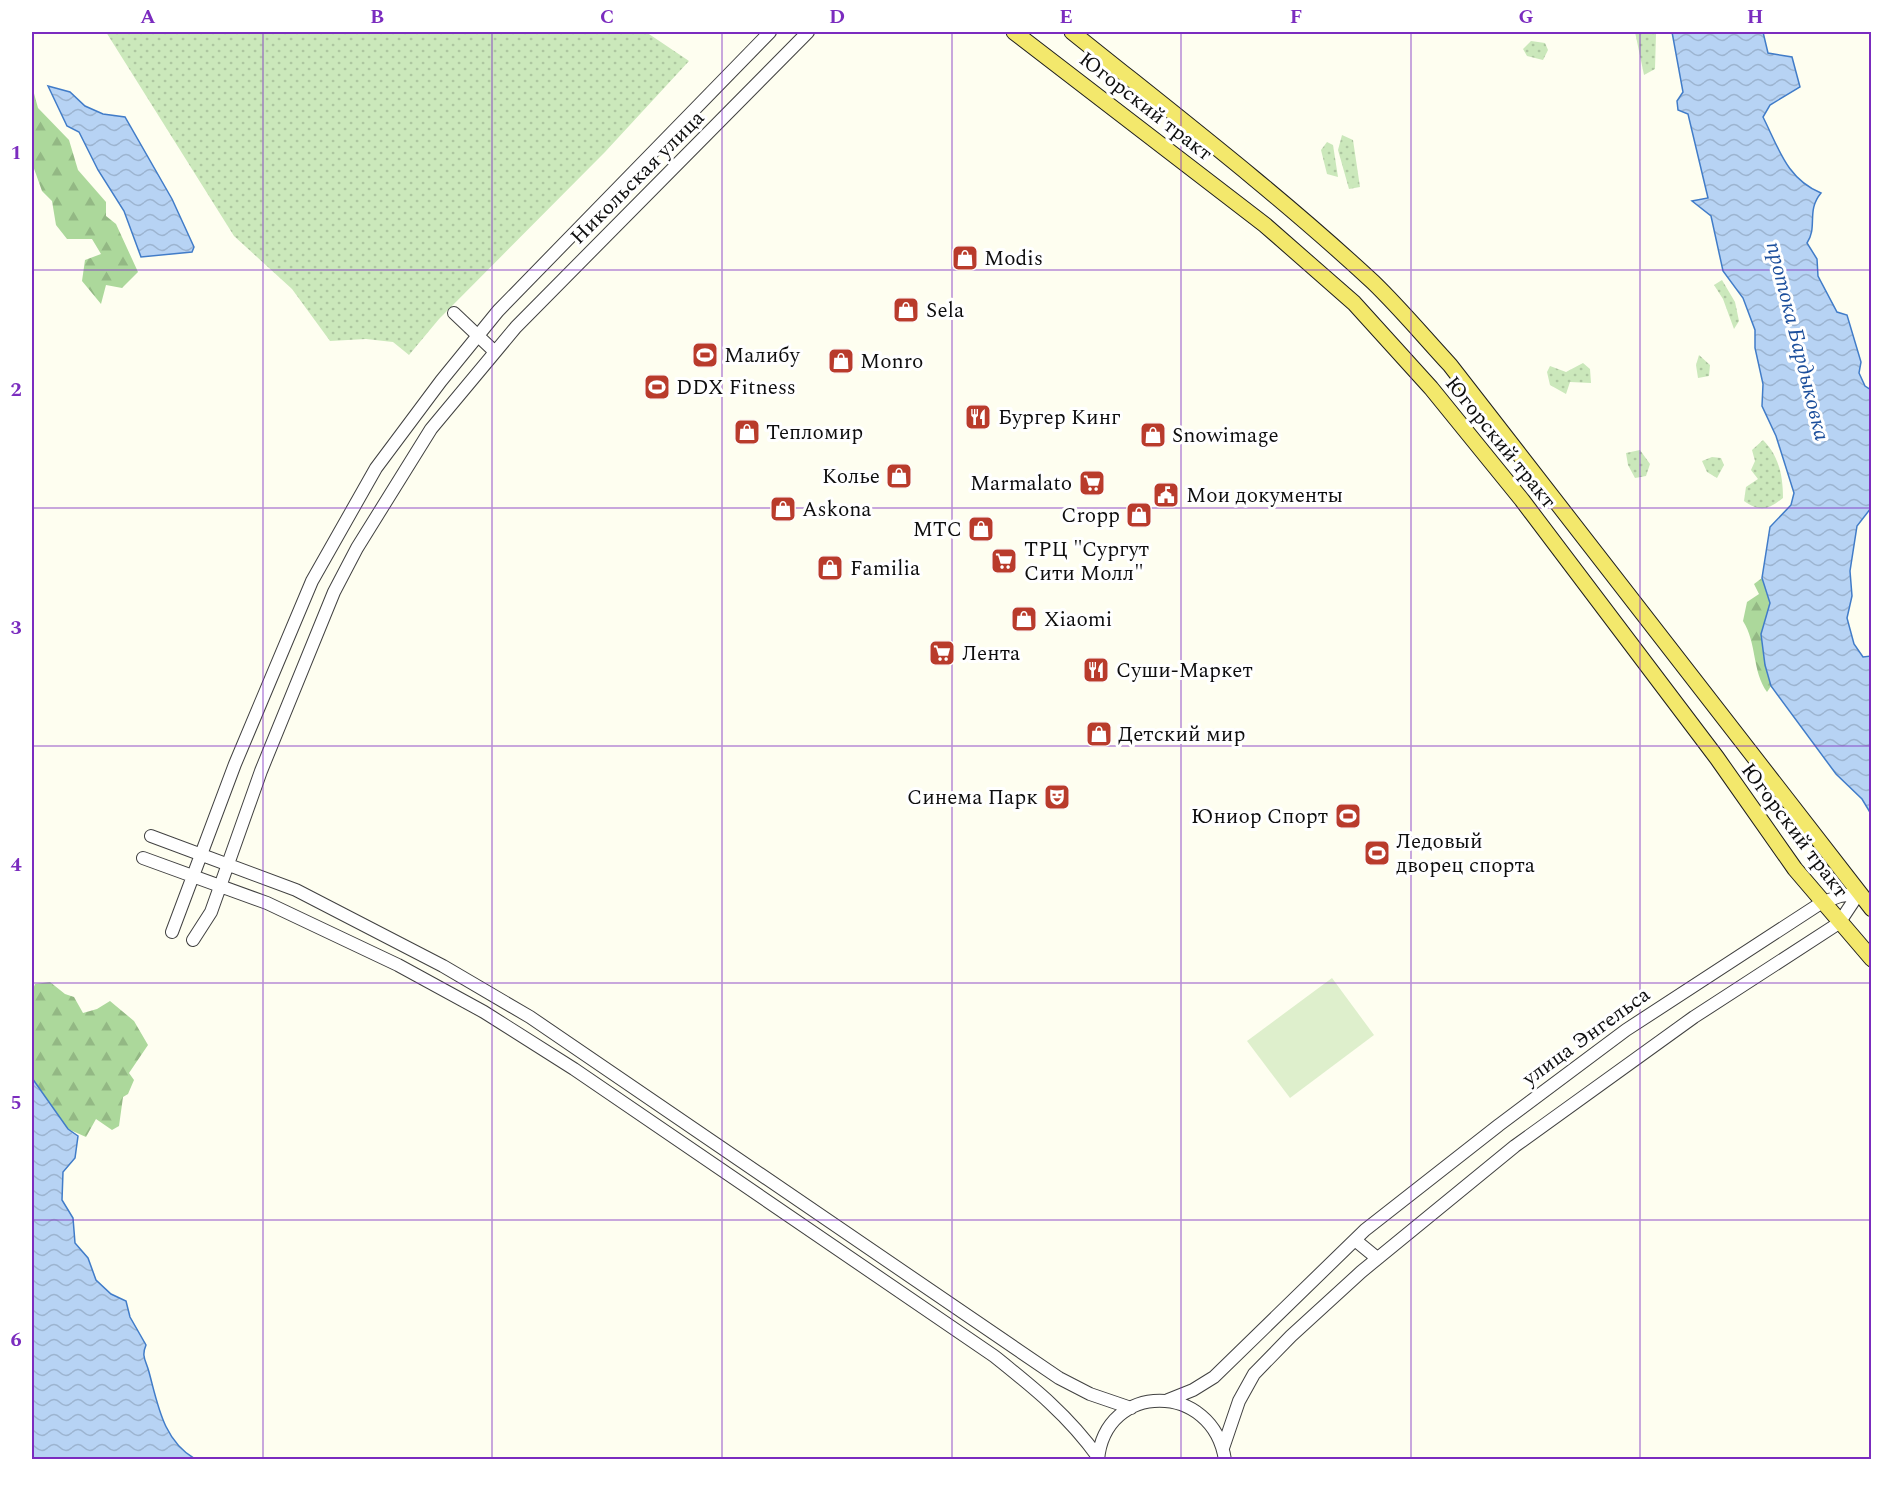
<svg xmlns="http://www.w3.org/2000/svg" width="1903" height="1491" viewBox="0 0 1903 1491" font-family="Spectral,serif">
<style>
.grass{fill:url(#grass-dots)}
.forest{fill:url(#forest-firs)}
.pitch{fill:#deefcc}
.water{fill:url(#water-waves);stroke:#417cc8;stroke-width:1.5}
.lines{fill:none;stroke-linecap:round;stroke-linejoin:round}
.minor-casing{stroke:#414141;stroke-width:14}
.major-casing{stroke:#1f1f1f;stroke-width:17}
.minor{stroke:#fff;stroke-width:12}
.major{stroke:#f3e86c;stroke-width:15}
.grid{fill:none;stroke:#7b2cbf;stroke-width:1.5;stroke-opacity:0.55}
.labels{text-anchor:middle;stroke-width:6;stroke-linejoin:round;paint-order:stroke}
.street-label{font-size:21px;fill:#0e0e0e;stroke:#fff}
.poi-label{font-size:21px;fill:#0e0e0e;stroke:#fff;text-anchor:start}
.water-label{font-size:22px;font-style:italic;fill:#1c4f9c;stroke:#fff}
.neatline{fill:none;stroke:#7b2cbf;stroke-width:2}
.grid-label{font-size:20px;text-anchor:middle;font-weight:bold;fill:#7b2cbf}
</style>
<defs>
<pattern id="grass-dots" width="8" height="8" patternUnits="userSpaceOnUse" patternTransform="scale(1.5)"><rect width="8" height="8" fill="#cbe8bb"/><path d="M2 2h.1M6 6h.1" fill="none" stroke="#adc6a0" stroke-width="1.8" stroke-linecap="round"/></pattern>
<pattern id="forest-firs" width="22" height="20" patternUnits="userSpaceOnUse" patternTransform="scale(1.5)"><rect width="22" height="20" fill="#acd89b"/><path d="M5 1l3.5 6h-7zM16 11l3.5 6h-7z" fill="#93b884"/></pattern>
<pattern id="water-waves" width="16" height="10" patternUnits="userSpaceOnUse" patternTransform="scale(1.5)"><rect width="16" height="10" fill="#b7d3f4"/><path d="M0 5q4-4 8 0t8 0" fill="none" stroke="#9cb4d0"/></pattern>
</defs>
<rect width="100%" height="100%" fill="#fefef0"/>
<path class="grass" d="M 106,32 L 646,32 L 689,61 L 605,152 L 439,319 L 409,355 L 393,342 L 366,339 L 330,341 L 292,289 L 234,236 Z
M 1635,32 L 1652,32 L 1656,34 L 1655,69 L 1644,75 Z
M 1531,41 L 1545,43 L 1548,50 L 1543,60 L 1527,56 L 1523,49 Z
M 1342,135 L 1353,140 L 1360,187 L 1349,189 L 1338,150 Z
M 1327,142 L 1333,145 L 1338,177 L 1327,174 L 1321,150 Z
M 1722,280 L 1735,302 L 1739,321 L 1734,329 L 1723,299 L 1714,285 Z
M 1699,355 L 1710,365 L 1709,376 L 1698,378 L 1696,365 Z
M 1583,363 L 1590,369 L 1591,383 L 1570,382 L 1566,394 L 1550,385 L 1547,372 L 1550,366 L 1566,372 Z
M 1763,440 C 1779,456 1783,476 1783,498 C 1768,510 1760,512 1744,501 L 1746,487 L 1758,479 L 1751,470 L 1755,461 L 1752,450 Z
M 1640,450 L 1650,464 L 1646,476 L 1635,478 L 1628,465 L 1626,453 Z
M 1712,457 L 1721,458 L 1724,465 L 1717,478 L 1707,472 L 1702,461 Z"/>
<path class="forest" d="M 32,86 L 38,108 L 69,140 L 78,170 L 106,202 L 106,216 L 116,224 L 138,272 L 122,288 L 106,285 L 101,304 L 82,281 L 85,260 L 101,254 L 92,239 L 67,239 L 56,225 L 52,201 L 42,191 L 32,163 Z
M 1762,578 L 1770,603 L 1761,634 L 1765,665 L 1771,686 L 1767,692 C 1752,671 1757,643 1743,621 L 1747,602 L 1759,594 L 1754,584 Z
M 50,982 L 65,994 L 74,997 L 83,1013 L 97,1009 L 110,1001 L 134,1021 L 148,1045 L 129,1073 L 134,1080 L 128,1094 L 123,1097 L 119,1126 L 112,1130 L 96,1119 L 86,1137 L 68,1129 L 32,1078 L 32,992 L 35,984 Z"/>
<path class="pitch" d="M 1332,978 L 1374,1035 L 1290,1098 L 1247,1041 Z"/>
<path class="water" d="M 1672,32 L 1763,32 L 1768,53 L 1792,57 L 1800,87 L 1770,105 L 1763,117 C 1779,149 1787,179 1821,193 C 1806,211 1818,227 1807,243 L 1817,259 L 1818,276 L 1837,312 L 1847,315 L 1861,362 L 1859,373 L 1865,386 L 1871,390 L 1871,508 L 1857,526 L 1850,571 L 1852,596 L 1847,618 L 1854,644 L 1863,657 L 1871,656 L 1871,814 L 1862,799 L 1836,774 L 1771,686 L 1765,665 L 1761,634 L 1770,603 L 1762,578 L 1770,527 L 1791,505 L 1794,493 L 1776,436 L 1762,406 L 1763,384 L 1755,348 L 1755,330 L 1743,298 L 1723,271 L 1711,216 L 1692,201 L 1708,198 L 1688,114 L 1678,110 L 1677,101 L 1683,92 Z
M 48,86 L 70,92 L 85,106 L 103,114 L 125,117 L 172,199 L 194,247 L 192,252 L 141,257 L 124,211 L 98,170 L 79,132 L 67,126 Z
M 32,1078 L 68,1129 L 78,1136 L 75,1158 L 63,1172 L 62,1200 L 73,1218 L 75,1243 L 88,1258 L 96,1280 L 111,1294 L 126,1301 L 130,1317 L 146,1345 C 141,1357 146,1360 149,1372 C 158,1405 163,1440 195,1459 L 32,1459 Z"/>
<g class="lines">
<g class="minor-casing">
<path id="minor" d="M 454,313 L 494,351
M 151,836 L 296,890 L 443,966 L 530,1017 L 1059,1378 L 1090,1394 L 1131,1408
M 143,858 L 267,903 L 398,965 L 484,1012 L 574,1069 L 994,1356 C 1034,1388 1068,1415 1098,1457
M 172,932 L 235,764 L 312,581 L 376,468 L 441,381 L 498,311 L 770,32
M 193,940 L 211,912 L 261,771 L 334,592 L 357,548 L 431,429 L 516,327 L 808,32
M 1355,1240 L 1377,1258
M 1168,1400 L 1193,1390 L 1214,1377 L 1365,1230 L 1499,1125 L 1626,1030 L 1821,903 L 1840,896 L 1859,893
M 1223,1448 L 1239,1401 L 1254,1374 L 1291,1336 L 1361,1272 L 1515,1146 L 1694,1017 L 1839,923 L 1859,893
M 1098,1460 C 1105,1381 1213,1381 1225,1460"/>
</g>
<g class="major-casing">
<path id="major" d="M 1014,32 L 1265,225 L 1354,303 L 1431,388 L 1522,500 L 1717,758 L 1795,869 L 1872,959
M 1072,32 C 1174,114 1277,193 1373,282 C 1400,308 1425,338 1450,365 L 1872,909"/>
</g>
<use href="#minor" class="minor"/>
<use href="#major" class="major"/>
</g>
<path class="grid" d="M 263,32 L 263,1460M 492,32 L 492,1460M 722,32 L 722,1460M 952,32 L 952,1460M 1181,32 L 1181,1460M 1411,32 L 1411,1460M 1640,32 L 1640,1460M 32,270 L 1872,270M 32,508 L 1872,508M 32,746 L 1872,746M 32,983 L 1872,983M 32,1220 L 1872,1220"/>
<defs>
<g id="shop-square" transform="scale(1.35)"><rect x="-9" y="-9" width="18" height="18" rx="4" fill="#b93b2b" stroke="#fff"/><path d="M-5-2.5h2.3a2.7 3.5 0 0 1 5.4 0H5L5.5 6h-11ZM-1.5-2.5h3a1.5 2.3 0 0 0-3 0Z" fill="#fff"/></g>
<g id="stadium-square" transform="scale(1.35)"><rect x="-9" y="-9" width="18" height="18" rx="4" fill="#b93b2b" stroke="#fff"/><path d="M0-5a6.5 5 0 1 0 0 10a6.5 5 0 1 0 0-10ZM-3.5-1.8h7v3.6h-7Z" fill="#fff"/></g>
<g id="restaurant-square" transform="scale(1.35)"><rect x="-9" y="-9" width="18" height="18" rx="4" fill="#b93b2b" stroke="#fff"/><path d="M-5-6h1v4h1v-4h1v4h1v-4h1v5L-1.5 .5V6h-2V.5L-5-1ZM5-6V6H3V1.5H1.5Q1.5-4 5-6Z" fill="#fff"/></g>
<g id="supermarket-square" transform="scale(1.35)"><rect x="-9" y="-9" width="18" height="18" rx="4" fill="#b93b2b" stroke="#fff"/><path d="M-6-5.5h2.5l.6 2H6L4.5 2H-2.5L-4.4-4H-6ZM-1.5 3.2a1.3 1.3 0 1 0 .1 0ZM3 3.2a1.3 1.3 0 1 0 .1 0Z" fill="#fff"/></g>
<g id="civic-square" transform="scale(1.35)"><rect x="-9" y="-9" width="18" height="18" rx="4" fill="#b93b2b" stroke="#fff"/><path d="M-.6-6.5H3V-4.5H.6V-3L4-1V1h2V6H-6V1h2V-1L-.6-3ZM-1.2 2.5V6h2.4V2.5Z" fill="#fff"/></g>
<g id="theatre-square" transform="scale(1.35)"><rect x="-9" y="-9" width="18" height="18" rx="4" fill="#b93b2b" stroke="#fff"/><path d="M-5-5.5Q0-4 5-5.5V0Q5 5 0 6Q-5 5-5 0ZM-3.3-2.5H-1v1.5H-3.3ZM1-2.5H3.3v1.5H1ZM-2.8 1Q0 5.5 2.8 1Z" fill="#fff"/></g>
</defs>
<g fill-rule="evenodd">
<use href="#shop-square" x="965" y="258"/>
<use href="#shop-square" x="906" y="310"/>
<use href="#stadium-square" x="705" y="355"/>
<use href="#shop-square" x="841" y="361"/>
<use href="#stadium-square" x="657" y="387"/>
<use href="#restaurant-square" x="978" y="417"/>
<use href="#shop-square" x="747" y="432"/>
<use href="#shop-square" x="1153" y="435"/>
<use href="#shop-square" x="899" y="476"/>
<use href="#supermarket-square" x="1092" y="483"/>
<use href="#civic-square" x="1166" y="495"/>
<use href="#shop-square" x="783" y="509"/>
<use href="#shop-square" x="1139" y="515"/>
<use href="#shop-square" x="981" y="529"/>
<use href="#supermarket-square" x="1004" y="561"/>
<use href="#shop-square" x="830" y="568"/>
<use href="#shop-square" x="1024" y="619"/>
<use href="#supermarket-square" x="942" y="653"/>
<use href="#restaurant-square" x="1096" y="670"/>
<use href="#shop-square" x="1099" y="734"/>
<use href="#theatre-square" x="1057" y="797"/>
<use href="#stadium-square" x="1348" y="816"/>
<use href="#stadium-square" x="1377" y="853"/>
</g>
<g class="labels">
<g class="street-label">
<text transform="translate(1146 106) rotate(38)" y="7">Югорский тракт</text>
<text transform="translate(637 177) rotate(-45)" y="7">Никольская улица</text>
<text transform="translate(1501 442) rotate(51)" y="7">Югорский тракт</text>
<text transform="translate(1795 830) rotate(53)" y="7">Югорский тракт</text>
<text transform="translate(1586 1036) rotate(-36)" y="7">улица Энгельса</text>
</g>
<g class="poi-label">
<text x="984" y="265">Modis</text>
<text x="926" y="317">Sela</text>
<text x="724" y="362">Малибу</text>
<text x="860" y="368">Monro</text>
<text x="676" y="394">DDX Fitness</text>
<text x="998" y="424">Бургер Кинг</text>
<text x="766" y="439">Тепломир</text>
<text x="1172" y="442">Snowimage</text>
<text x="880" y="483" text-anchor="end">Колье</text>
<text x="1072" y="490" text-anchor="end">Marmalato</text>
<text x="1186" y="502">Мои документы</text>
<text x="802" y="516">Askona</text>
<text x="1120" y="522" text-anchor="end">Cropp</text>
<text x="962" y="536" text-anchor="end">МТС</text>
<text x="1024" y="556">ТРЦ "Сургут<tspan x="1024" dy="24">Сити Молл"</tspan></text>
<text x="850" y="575">Familia</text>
<text x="1044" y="626">Xiaomi</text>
<text x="962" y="660">Лента</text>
<text x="1116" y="677">Суши-Маркет</text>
<text x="1118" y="741">Детский мир</text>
<text x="1038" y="804" text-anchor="end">Синема Парк</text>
<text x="1328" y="823" text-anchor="end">Юниор Спорт</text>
<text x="1396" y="848">Ледовый<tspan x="1396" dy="24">дворец спорта</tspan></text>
</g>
<g class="water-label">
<text transform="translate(1799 341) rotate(76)" y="8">протока Бардыковка</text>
</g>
</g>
<rect width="1903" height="1491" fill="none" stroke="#ffffff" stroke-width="66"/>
<rect x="33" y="33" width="1837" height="1425" class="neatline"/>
<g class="grid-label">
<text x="148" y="23">A</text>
<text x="377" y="23">B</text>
<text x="607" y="23">C</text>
<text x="837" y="23">D</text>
<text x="1066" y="23">E</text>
<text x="1296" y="23">F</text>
<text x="1526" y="23">G</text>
<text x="1755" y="23">H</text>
<text x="16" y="159">1</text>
<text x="16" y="396">2</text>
<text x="16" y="634">3</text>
<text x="16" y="871">4</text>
<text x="16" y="1109">5</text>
<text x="16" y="1346">6</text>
</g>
</svg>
